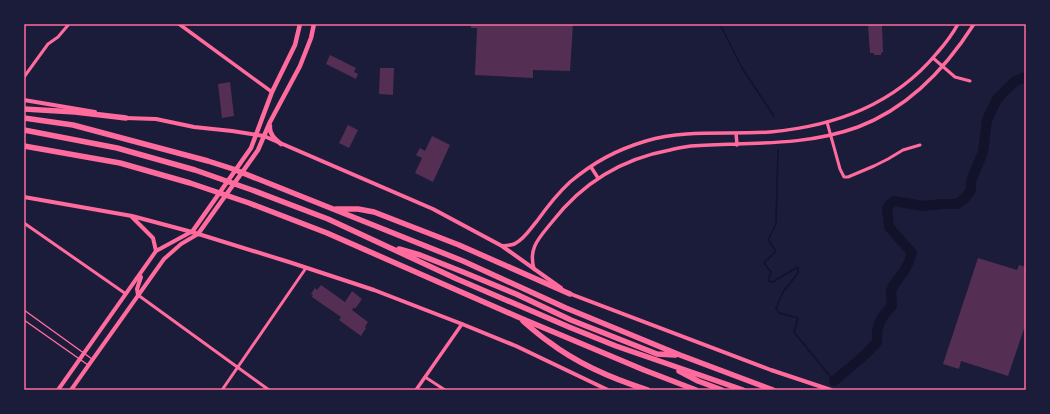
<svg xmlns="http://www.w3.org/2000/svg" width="1050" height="414" viewBox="0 0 1050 414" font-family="Figtree,sans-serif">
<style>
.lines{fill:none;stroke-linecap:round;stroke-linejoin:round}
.stream{stroke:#12122b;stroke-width:1.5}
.river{stroke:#12122b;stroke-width:10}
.building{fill:#542f53}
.service{stroke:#ff6b9d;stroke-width:1.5}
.minor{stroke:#ff6b9d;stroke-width:3}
.tertiary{stroke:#ff6b9d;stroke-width:3.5}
.secondary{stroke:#ff6b9d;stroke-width:4}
.primary{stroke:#ff6b9d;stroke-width:4.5}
.motorway{stroke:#ff6b9d;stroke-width:5.5}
.neatline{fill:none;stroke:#ff6b9d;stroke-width:1.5}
</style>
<rect width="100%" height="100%" fill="#1b1b3a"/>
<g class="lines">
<path class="stream" d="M 720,24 L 742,68 L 774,116
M 778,150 L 776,224 L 768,240 L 776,251 L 764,263 L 771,272 L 768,281 L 772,282 L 798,267 L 798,273 L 783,292 L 776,308 L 779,313 L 798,318 L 794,332 L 834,381"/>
<path class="river" d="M 834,381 L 865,355 L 877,342 C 876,327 880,317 892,306 L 891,291 L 893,286 L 904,271 L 909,262 L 912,253 L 889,227 L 887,209 L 889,205 L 894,201 L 923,206 L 943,204 L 957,204 L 965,198 L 971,190 L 971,181 L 983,152 L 987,120 L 997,99 L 1015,81 L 1026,77"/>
</g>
<path class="building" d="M 471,24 L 573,24 L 570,71 L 533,70 L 533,78 L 475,75 L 477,28 L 471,28 Z
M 868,24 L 882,24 L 883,52 L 881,53 L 881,55 L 874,55 L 874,53 L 870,53 Z
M 330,55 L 356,68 L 354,72 L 358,74 L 356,79 L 326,64 Z
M 380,68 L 394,68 L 393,95 L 379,94 Z
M 230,82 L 234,116 L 222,118 L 218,84 Z
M 348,125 L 358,130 L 349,148 L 339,143 Z
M 432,136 L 450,145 L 433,182 L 415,173 L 422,158 L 416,155 L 420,148 L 425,151 Z
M 978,258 L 1017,270 L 1019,265 L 1026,267 L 1026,323 L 1008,376 L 961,361 L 959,369 L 943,364 Z
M 321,285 L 345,302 L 352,291 L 362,299 L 355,309 L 354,307 L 352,310 L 368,322 L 365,327 L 366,328 L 361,336 L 339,320 L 341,317 L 312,297 L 313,295 L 311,294 L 315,288 L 317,290 Z"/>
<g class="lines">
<path class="service" d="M 24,310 L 92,359
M 24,320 L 88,365"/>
<path class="minor" d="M 933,58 L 955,77 L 970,81
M 24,77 L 48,44 L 58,37 L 69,24
M 827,122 L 840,169 L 844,177 L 848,177 L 874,166 L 888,159 L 903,150 L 920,145
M 24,223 L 126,294
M 138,295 L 269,390
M 425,377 L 445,390
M 222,390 L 306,268"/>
<path class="tertiary" d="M 179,24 L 272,92
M 736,133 L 737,145
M 591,167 L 598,178
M 502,246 C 506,245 512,246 516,243 C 525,238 530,229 537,221 C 547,207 557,194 570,182 C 594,162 616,150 646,141 C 686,129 729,135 770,132 C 835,126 894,105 937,53 C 945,44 952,35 958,24
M 534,269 C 528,248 539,238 552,222 C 583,182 621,159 670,150 C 677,148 684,147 691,146 C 748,142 803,147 858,127 C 908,108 946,68 974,24
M 416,390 L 462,324"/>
<path class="secondary" d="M 24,100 L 95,112
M 125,118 L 156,119 L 194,127 L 232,131 L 264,136 L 433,209 L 502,246 L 561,288
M 24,197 L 132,216 L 192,232 L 289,262 L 374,290 L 462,324 L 516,346 L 608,390
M 132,217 L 153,238 L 156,251
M 568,293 L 771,370 L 831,390
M 138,295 L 137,289 L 141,277
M 58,390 L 156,251 L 191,232
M 71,390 L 164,259 L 181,244 L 198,234"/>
<path class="primary" d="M 270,126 C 269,134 275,139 281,144
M 192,232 L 251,148 L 272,92 L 295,45 L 300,24
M 198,234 L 258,150 L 270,122 L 300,66 L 311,38 L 314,24"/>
<path class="motorway" d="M 24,109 L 75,112 L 126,118
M 24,118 L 73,125 L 208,161 L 233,169 L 463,261 L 566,308 L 680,355 L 773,390
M 24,130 L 117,148 L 195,170 L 252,190 L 328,219 L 457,279 L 569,327 L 616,346 L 743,390
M 24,146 L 120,163 L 190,183 L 249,203 L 327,233 L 518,317 L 644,370 L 696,390
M 336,209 L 358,209 L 374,212 L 459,245 L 570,294
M 399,249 L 420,255 L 463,272 L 516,294 L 571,320 L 657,354 L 675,355
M 523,321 C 531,328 540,336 549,342 C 578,364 613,379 648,390
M 679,371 L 698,381 L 722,390"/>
</g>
<rect width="1050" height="414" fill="none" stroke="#1b1b3a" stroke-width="50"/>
<rect x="25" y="25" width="1000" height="364" class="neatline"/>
</svg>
